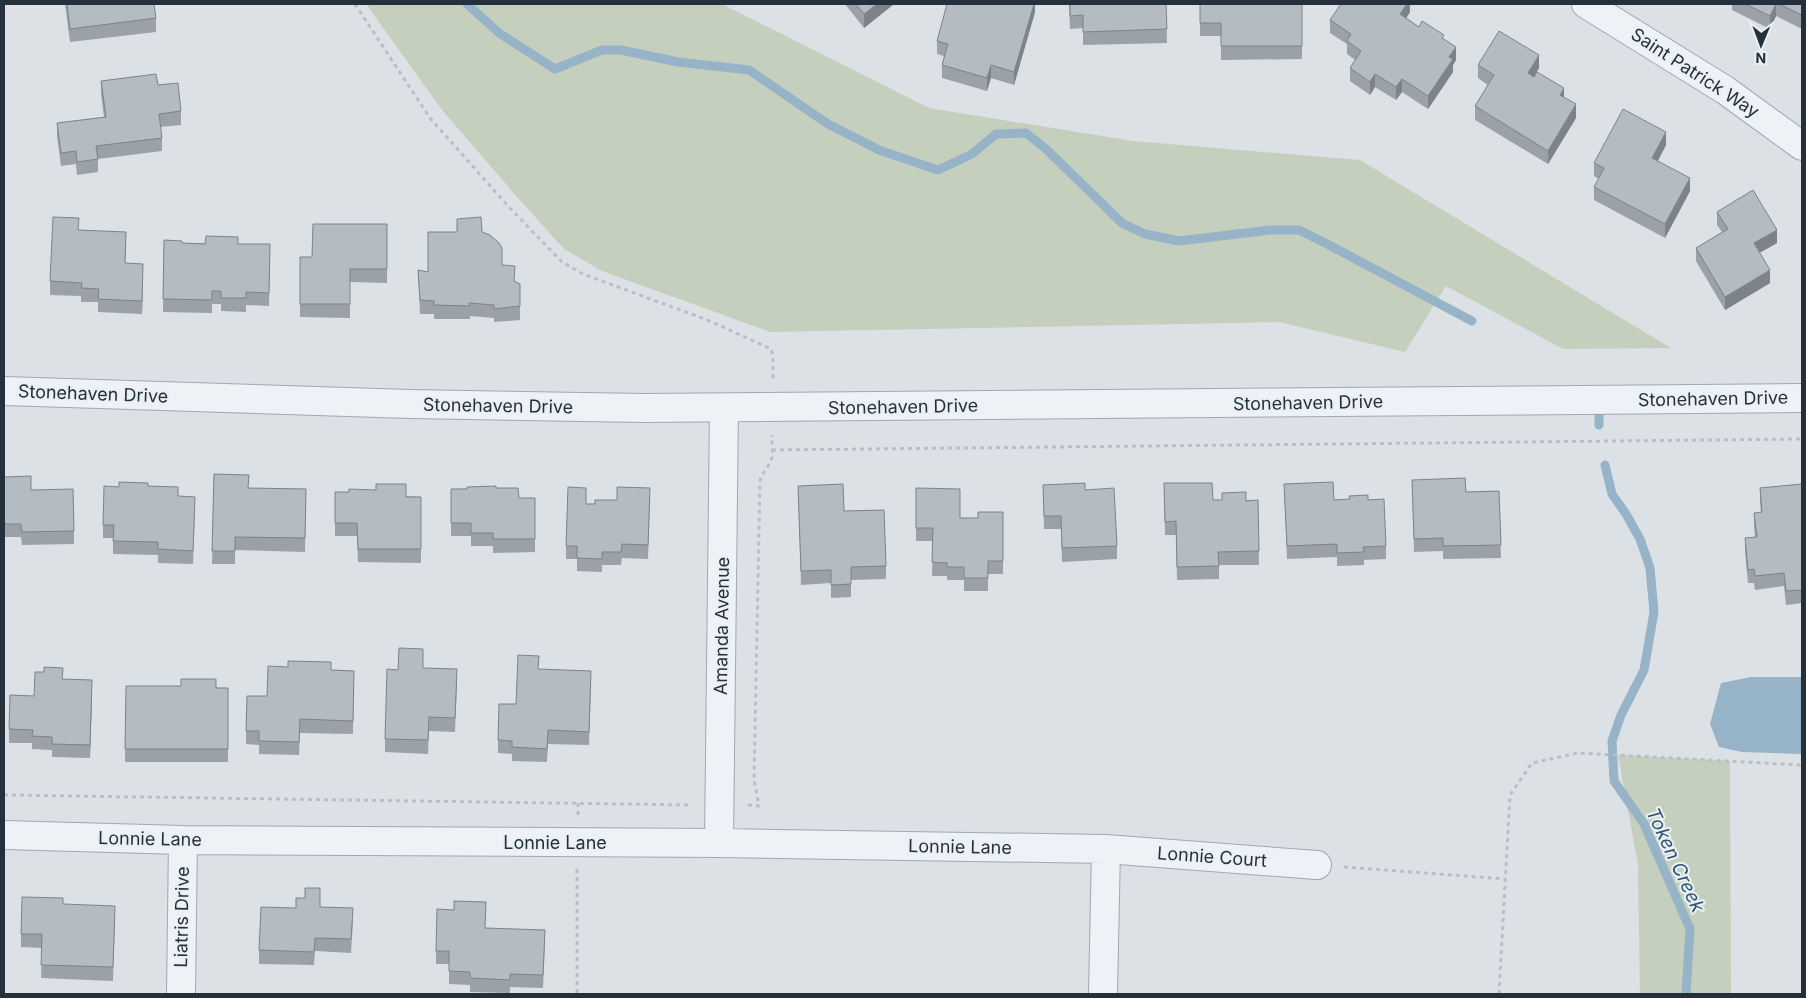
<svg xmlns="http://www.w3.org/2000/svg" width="1806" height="998" viewBox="0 0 1806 998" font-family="Inter,sans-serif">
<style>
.green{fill:#c4d0bd}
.water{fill:#96b3c8}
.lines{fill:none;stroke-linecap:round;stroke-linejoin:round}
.stream{stroke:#96b3c8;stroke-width:9}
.minor-casing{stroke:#a1a8b0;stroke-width:30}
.path{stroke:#babfc5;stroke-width:3;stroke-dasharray:4 4;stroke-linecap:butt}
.minor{stroke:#eef1f5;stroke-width:28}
.wall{fill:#9aa1a8}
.shaded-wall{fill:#7d8388}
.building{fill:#b3bbc3;stroke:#7d8388}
.labels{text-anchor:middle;stroke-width:4;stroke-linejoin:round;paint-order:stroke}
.street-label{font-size:18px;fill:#25303d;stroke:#ebf0f4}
.water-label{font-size:19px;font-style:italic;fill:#2f5371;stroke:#ebf0f4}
</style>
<rect width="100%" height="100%" fill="#dce1e6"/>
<path class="green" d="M 366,4 L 722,4 L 929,108 L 1133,141 L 1360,160 L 1671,348 L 1563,349 L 1446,286 L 1405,352 L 1279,322 L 770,332 L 602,271 L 564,249 L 518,198 L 442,110 Z
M 1618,755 L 1730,761 L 1731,994 L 1640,994 L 1638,865 Z"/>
<path class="water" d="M 1751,677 L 1802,677 L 1802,754 L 1742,752 L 1719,747 L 1710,724 L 1721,683 Z"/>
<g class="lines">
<path class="stream" d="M 467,4 L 499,33 L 555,69 L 602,50 L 621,50 L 678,62 L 749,70 L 828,124 L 879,150 L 938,170 L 972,154 L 996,134 L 1026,133 L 1046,149 L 1122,223 L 1145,234 L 1179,241 L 1270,230 L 1299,230 L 1329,245 L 1472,321
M 1599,425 L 1599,409
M 1605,465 L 1612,494 L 1626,514 L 1640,539 L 1650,568 L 1654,612 L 1644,670 L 1621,715 L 1612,741 L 1614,781 L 1644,824 L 1690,929 L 1686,994"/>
<g class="minor-casing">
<path id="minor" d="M 1586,4 L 1725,90 L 1802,146
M 4,391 L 410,404 L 643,408 L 1802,398
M 4,835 L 183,840 L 719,843 L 1106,849 L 1317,865
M 719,843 L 724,408
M 181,994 L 183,840
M 1103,994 L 1106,849"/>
</g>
<path class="path" d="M 355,4 L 430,118 L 507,205 L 562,262 L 583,274 L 710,321 L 771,349 L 773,356 L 773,379
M 772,450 L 1802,439
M 4,795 L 691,805
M 748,805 L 759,806 L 754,780 L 760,480 C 763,472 770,465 772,457 C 773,451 772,442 772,435
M 578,815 L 578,803
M 1344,867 L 1506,879
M 577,869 L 577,994
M 1499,994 L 1510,795 L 1532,763 L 1578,753 L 1802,765"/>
<use href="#minor" class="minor"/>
</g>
<path class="wall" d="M 65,4 L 154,4 L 156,18 L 156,32 L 70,42 Z
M 845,4 L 894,4 L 864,28 Z
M 1035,4 L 1035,12 L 1014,85 L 991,78 L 987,91 L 942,78 L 942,65 L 944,56 L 937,54 L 937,41 Z
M 1069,4 L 1166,4 L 1167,43 L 1083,45 L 1083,28 L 1070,29 Z
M 1200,4 L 1302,4 L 1302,59 L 1221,60 L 1221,36 L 1200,36 Z
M 1410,4 L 1410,12 L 1406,18 L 1419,27 L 1444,39 L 1456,60 L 1453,65 L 1453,72 L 1428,109 L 1402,92 L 1396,100 L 1375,87 L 1370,95 L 1350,81 L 1350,68 L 1355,60 L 1347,54 L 1347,44 L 1330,33 L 1330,20 Z
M 1732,4 L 1802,4 L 1802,29 L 1776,16 L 1770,29 L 1732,10 Z
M 1478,65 L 1539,68 L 1534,76 L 1564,98 L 1576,118 L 1548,164 L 1475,120 L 1475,106 L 1488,85 L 1478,78 Z
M 101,81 L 158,85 L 181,111 L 181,125 L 160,127 L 162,138 L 162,151 L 98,159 L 98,172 L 77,175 L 76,164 L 61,166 L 57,136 L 57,123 L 104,117 L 101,94 Z
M 1666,145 L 1658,161 L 1690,191 L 1665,238 L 1594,200 L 1594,187 L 1599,179 L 1594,176 L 1594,163 Z
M 1717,212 L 1777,243 L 1759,253 L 1770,283 L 1725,310 L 1696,261 L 1696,248 L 1722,232 L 1717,225 Z
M 387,224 L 387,283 L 350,282 L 350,318 L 300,317 L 300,257 L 312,257 Z
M 79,230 L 126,245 L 125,263 L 143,277 L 142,314 L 98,312 L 98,302 L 81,302 L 81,296 L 50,295 L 50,281 Z
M 482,232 L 502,265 L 515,282 L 520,284 L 520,320 L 494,322 L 494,318 L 470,316 L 470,319 L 434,319 L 434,314 L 420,314 L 418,270 L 428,272 Z
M 164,240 L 182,243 L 238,244 L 270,258 L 269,306 L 246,305 L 246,312 L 221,311 L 221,304 L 212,304 L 212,313 L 163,312 Z
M 214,474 L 249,488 L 306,489 L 305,552 L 235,550 L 235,564 L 212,564 Z
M 4,477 L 31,490 L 74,531 L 74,544 L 22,545 L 21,537 L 4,537 Z
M 1412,480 L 1466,492 L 1499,491 L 1501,558 L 1443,559 L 1443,551 L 1414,552 Z
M 1164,483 L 1213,500 L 1258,500 L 1259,565 L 1219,565 L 1219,579 L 1177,580 L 1176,535 L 1165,535 Z
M 1284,484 L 1334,500 L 1368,500 L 1386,546 L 1386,559 L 1364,560 L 1364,565 L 1337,566 L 1337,557 L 1287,559 Z
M 1802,484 L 1802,603 L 1786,605 L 1784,586 L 1755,590 L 1754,583 L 1748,583 L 1745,552 L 1745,538 L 1755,537 L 1754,526 L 1754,513 L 1761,513 L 1760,502 L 1760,488 Z
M 1043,485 L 1085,490 L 1117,546 L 1117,559 L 1062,562 L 1061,529 L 1044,529 Z
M 148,486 L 178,496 L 195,510 L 193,564 L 158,563 L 158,555 L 113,554 L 113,538 L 103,538 L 103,525 L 119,487 Z
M 798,486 L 844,511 L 886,566 L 886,579 L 851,580 L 851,597 L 831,598 L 831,583 L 801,585 Z
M 496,488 L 519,498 L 535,498 L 535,552 L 493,553 L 493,546 L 471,546 L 471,536 L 451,536 L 451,489 Z
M 916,488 L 960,518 L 978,518 L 1003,512 L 1003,574 L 988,574 L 988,591 L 964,591 L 964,580 L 947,580 L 947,576 L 932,576 L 933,541 L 916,541 Z
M 335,492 L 421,497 L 421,563 L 358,562 L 357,536 L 335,536 Z
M 650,501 L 648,559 L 622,558 L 621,565 L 602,565 L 602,572 L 577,571 L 577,559 L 566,559 L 566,546 L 586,504 Z
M 423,668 L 457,682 L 455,732 L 429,731 L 428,754 L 385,752 L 385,739 L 398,670 Z
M 538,669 L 591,684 L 589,745 L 548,744 L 547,762 L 512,761 L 512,754 L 498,753 L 498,740 L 516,704 Z
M 331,670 L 354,671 L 353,734 L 300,733 L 299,755 L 259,754 L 259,745 L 246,744 L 246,731 L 267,696 Z
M 63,679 L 92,693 L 90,758 L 52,757 L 52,750 L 32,749 L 32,743 L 9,743 L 9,729 L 34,696 Z
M 126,686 L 228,688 L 228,762 L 125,762 Z
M 63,904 L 115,919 L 113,981 L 41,978 L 42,948 L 21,947 L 21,934 Z
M 320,907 L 353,921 L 351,953 L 315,951 L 314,965 L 259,964 L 259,950 L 296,908 Z
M 486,928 L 545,943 L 543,988 L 510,987 L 510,993 L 470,992 L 470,985 L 449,984 L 449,964 L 436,964 L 436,951 Z"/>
<path class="shaded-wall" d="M 877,4 L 894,4 L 864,28 L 864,14 Z
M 1034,4 L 1035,4 L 1035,12 L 1014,85 L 1014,72 Z
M 1407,4 L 1410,4 L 1410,12 L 1400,28 L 1400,14 Z
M 1776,4 L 1776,16 L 1770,29 L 1770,16 Z
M 1456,47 L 1456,60 L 1453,65 L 1453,72 L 1428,109 L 1428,96 L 1449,57 Z
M 1539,55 L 1539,68 L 1528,86 L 1528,73 Z
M 991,65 L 991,78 L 987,91 L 987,78 Z
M 1375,74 L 1375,87 L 1370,95 L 1370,82 Z
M 1402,79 L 1402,92 L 1396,100 L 1396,87 Z
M 1564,88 L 1564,102 L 1560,95 Z
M 1576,104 L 1576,118 L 1548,164 L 1548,151 Z
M 1666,132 L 1666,145 L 1652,171 L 1652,158 Z
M 1690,178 L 1690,191 L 1665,238 L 1665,224 Z
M 1777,230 L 1777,243 L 1754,256 L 1754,243 Z
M 143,264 L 143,277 L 142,314 L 142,301 Z
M 1770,270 L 1770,283 L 1725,310 L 1725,297 Z
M 92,680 L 92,693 L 90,758 L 90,745 Z"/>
<path class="building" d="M 67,4 L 154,4 L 156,18 L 70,29 Z
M 856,4 L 877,4 L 864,14 Z
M 947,4 L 1034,4 L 1014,72 L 991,65 L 987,78 L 942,65 L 948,44 L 937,41 Z
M 1070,4 L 1166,4 L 1167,29 L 1083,32 L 1083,15 L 1070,16 Z
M 1200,4 L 1302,4 L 1302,46 L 1221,46 L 1221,23 L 1200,23 Z
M 1341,4 L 1407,4 L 1400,14 L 1419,27 L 1422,21 L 1444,35 L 1442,38 L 1456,47 L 1449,57 L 1453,59 L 1428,96 L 1402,79 L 1396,87 L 1375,74 L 1370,82 L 1350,68 L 1361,51 L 1347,41 L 1351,34 L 1330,20 Z
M 1745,4 L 1776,4 L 1770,16 Z
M 1779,4 L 1802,4 L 1802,15 Z
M 1499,31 L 1539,55 L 1528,73 L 1534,77 L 1537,72 L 1564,88 L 1560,95 L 1576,104 L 1548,151 L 1475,106 L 1494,75 L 1478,65 Z
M 156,74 L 158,85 L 178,83 L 181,111 L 159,114 L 162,138 L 96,146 L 98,159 L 77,162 L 76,151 L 61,153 L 57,123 L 106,117 L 101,81 Z
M 1623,109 L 1666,132 L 1652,158 L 1690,178 L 1665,224 L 1594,187 L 1604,168 L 1594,163 Z
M 1753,190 L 1777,230 L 1754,243 L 1770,270 L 1725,297 L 1696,248 L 1728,229 L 1717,212 Z
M 53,217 L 79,218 L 78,230 L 126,232 L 125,263 L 143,264 L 142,301 L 98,299 L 99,289 L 81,288 L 82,283 L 50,281 Z
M 481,217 L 482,232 L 490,235 L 499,243 L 502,248 L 502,265 L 515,266 L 514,281 L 520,284 L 520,306 L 494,309 L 494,305 L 469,303 L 470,306 L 434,305 L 434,301 L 420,300 L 418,270 L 428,272 L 428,232 L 457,232 L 457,219 Z
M 313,224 L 387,224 L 387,269 L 350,269 L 350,304 L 300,304 L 300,257 L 312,257 Z
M 206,236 L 238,237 L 238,244 L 270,244 L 269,293 L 246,292 L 246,298 L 221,298 L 221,291 L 212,291 L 212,300 L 163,299 L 164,240 L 182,241 L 182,243 L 205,244 Z
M 214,474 L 249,475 L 248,488 L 306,489 L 305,538 L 235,537 L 235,551 L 212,551 Z
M 31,476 L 31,490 L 73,489 L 74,531 L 22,532 L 21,524 L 4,524 L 4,477 Z
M 1465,478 L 1466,492 L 1499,491 L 1501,545 L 1443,546 L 1443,538 L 1414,539 L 1412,480 Z
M 119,482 L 148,483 L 148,486 L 178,487 L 178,496 L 195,497 L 193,551 L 158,549 L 158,542 L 113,541 L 114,525 L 103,525 L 104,486 L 119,487 Z
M 1333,482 L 1334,500 L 1350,499 L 1349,496 L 1368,495 L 1368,500 L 1384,499 L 1386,546 L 1363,547 L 1364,552 L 1337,553 L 1337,544 L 1287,546 L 1284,484 Z
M 1085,483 L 1085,490 L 1114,488 L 1117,546 L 1062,548 L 1061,516 L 1044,516 L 1043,485 Z
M 1164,483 L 1212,483 L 1213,500 L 1222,500 L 1222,493 L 1246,492 L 1246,501 L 1258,500 L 1259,551 L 1218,552 L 1219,566 L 1177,567 L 1176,521 L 1165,522 Z
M 376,484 L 406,484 L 406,497 L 421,497 L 421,549 L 358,549 L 357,523 L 335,523 L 335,492 L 349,492 L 349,489 L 376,490 Z
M 843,484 L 844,511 L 884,510 L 886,566 L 851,567 L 851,584 L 831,585 L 831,570 L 801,571 L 798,486 Z
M 1802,484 L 1802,590 L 1786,591 L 1784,573 L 1755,576 L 1754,569 L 1748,570 L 1745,538 L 1757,537 L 1754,513 L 1762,512 L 1760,488 Z
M 496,486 L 496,488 L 518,488 L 519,498 L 535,498 L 535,539 L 493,539 L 493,533 L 471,533 L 471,523 L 451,523 L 451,489 L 467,489 L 467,487 Z
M 568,487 L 586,488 L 586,504 L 595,504 L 595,500 L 617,500 L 617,487 L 650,488 L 648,545 L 622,544 L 621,552 L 602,552 L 602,559 L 577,558 L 577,546 L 566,546 Z
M 916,488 L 960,489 L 960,518 L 978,518 L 978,512 L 1003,512 L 1003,561 L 988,561 L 988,578 L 964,578 L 964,567 L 947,567 L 947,563 L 932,562 L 933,528 L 916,528 Z
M 399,648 L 423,649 L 423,668 L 457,669 L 455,718 L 429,717 L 428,740 L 385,739 L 387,669 L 398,670 Z
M 518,655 L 539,656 L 538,669 L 591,671 L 589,732 L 548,730 L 547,749 L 512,747 L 512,741 L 498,740 L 499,704 L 516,704 Z
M 288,661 L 331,662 L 331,670 L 354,671 L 353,721 L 300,719 L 299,742 L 259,741 L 259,731 L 246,731 L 247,696 L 267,696 L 268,666 L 288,667 Z
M 44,667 L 63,668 L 62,679 L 92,680 L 90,745 L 52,744 L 52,737 L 32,736 L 33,730 L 9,729 L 10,695 L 34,696 L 35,672 L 44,672 Z
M 181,679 L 216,679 L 216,688 L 228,688 L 228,749 L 125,749 L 126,686 L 181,686 Z
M 305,888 L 320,888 L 320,907 L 353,908 L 351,939 L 315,938 L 314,952 L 259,950 L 261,907 L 296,908 L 296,898 L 305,898 Z
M 22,897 L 63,898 L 63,904 L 115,906 L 113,967 L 41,965 L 42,934 L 21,934 Z
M 454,901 L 486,902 L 485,928 L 545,930 L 543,975 L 510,974 L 510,980 L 470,978 L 470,972 L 449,971 L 449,951 L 436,951 L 437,909 L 454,910 Z"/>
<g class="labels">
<g class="street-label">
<text transform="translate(1695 73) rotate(33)" y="6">Saint Patrick Way</text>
<text transform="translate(93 394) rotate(2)" y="6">Stonehaven Drive</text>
<text transform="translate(1713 399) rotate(-1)" y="6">Stonehaven Drive</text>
<text transform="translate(1308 403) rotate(-1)" y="6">Stonehaven Drive</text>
<text transform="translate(498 406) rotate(1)" y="6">Stonehaven Drive</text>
<text transform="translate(903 407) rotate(-1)" y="6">Stonehaven Drive</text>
<text transform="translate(722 626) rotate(-89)" y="6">Amanda Avenue</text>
<text transform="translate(150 839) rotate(1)" y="6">Lonnie Lane</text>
<text x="555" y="849">Lonnie Lane</text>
<text transform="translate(960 847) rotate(1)" y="6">Lonnie Lane</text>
<text transform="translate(1212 857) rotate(4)" y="6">Lonnie Court</text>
<text transform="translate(182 917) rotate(-89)" y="6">Liatris Drive</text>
</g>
<g class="water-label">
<text transform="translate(1676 860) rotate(65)" y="7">Token Creek</text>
</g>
</g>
<rect width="1806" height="998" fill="none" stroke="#25303d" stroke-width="10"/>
<g transform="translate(1761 45) rotate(181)" stroke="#ebf0f4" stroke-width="4" paint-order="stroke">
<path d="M0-4L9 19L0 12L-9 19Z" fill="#25303d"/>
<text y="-8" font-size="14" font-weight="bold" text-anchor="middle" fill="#25303d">N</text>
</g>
</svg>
